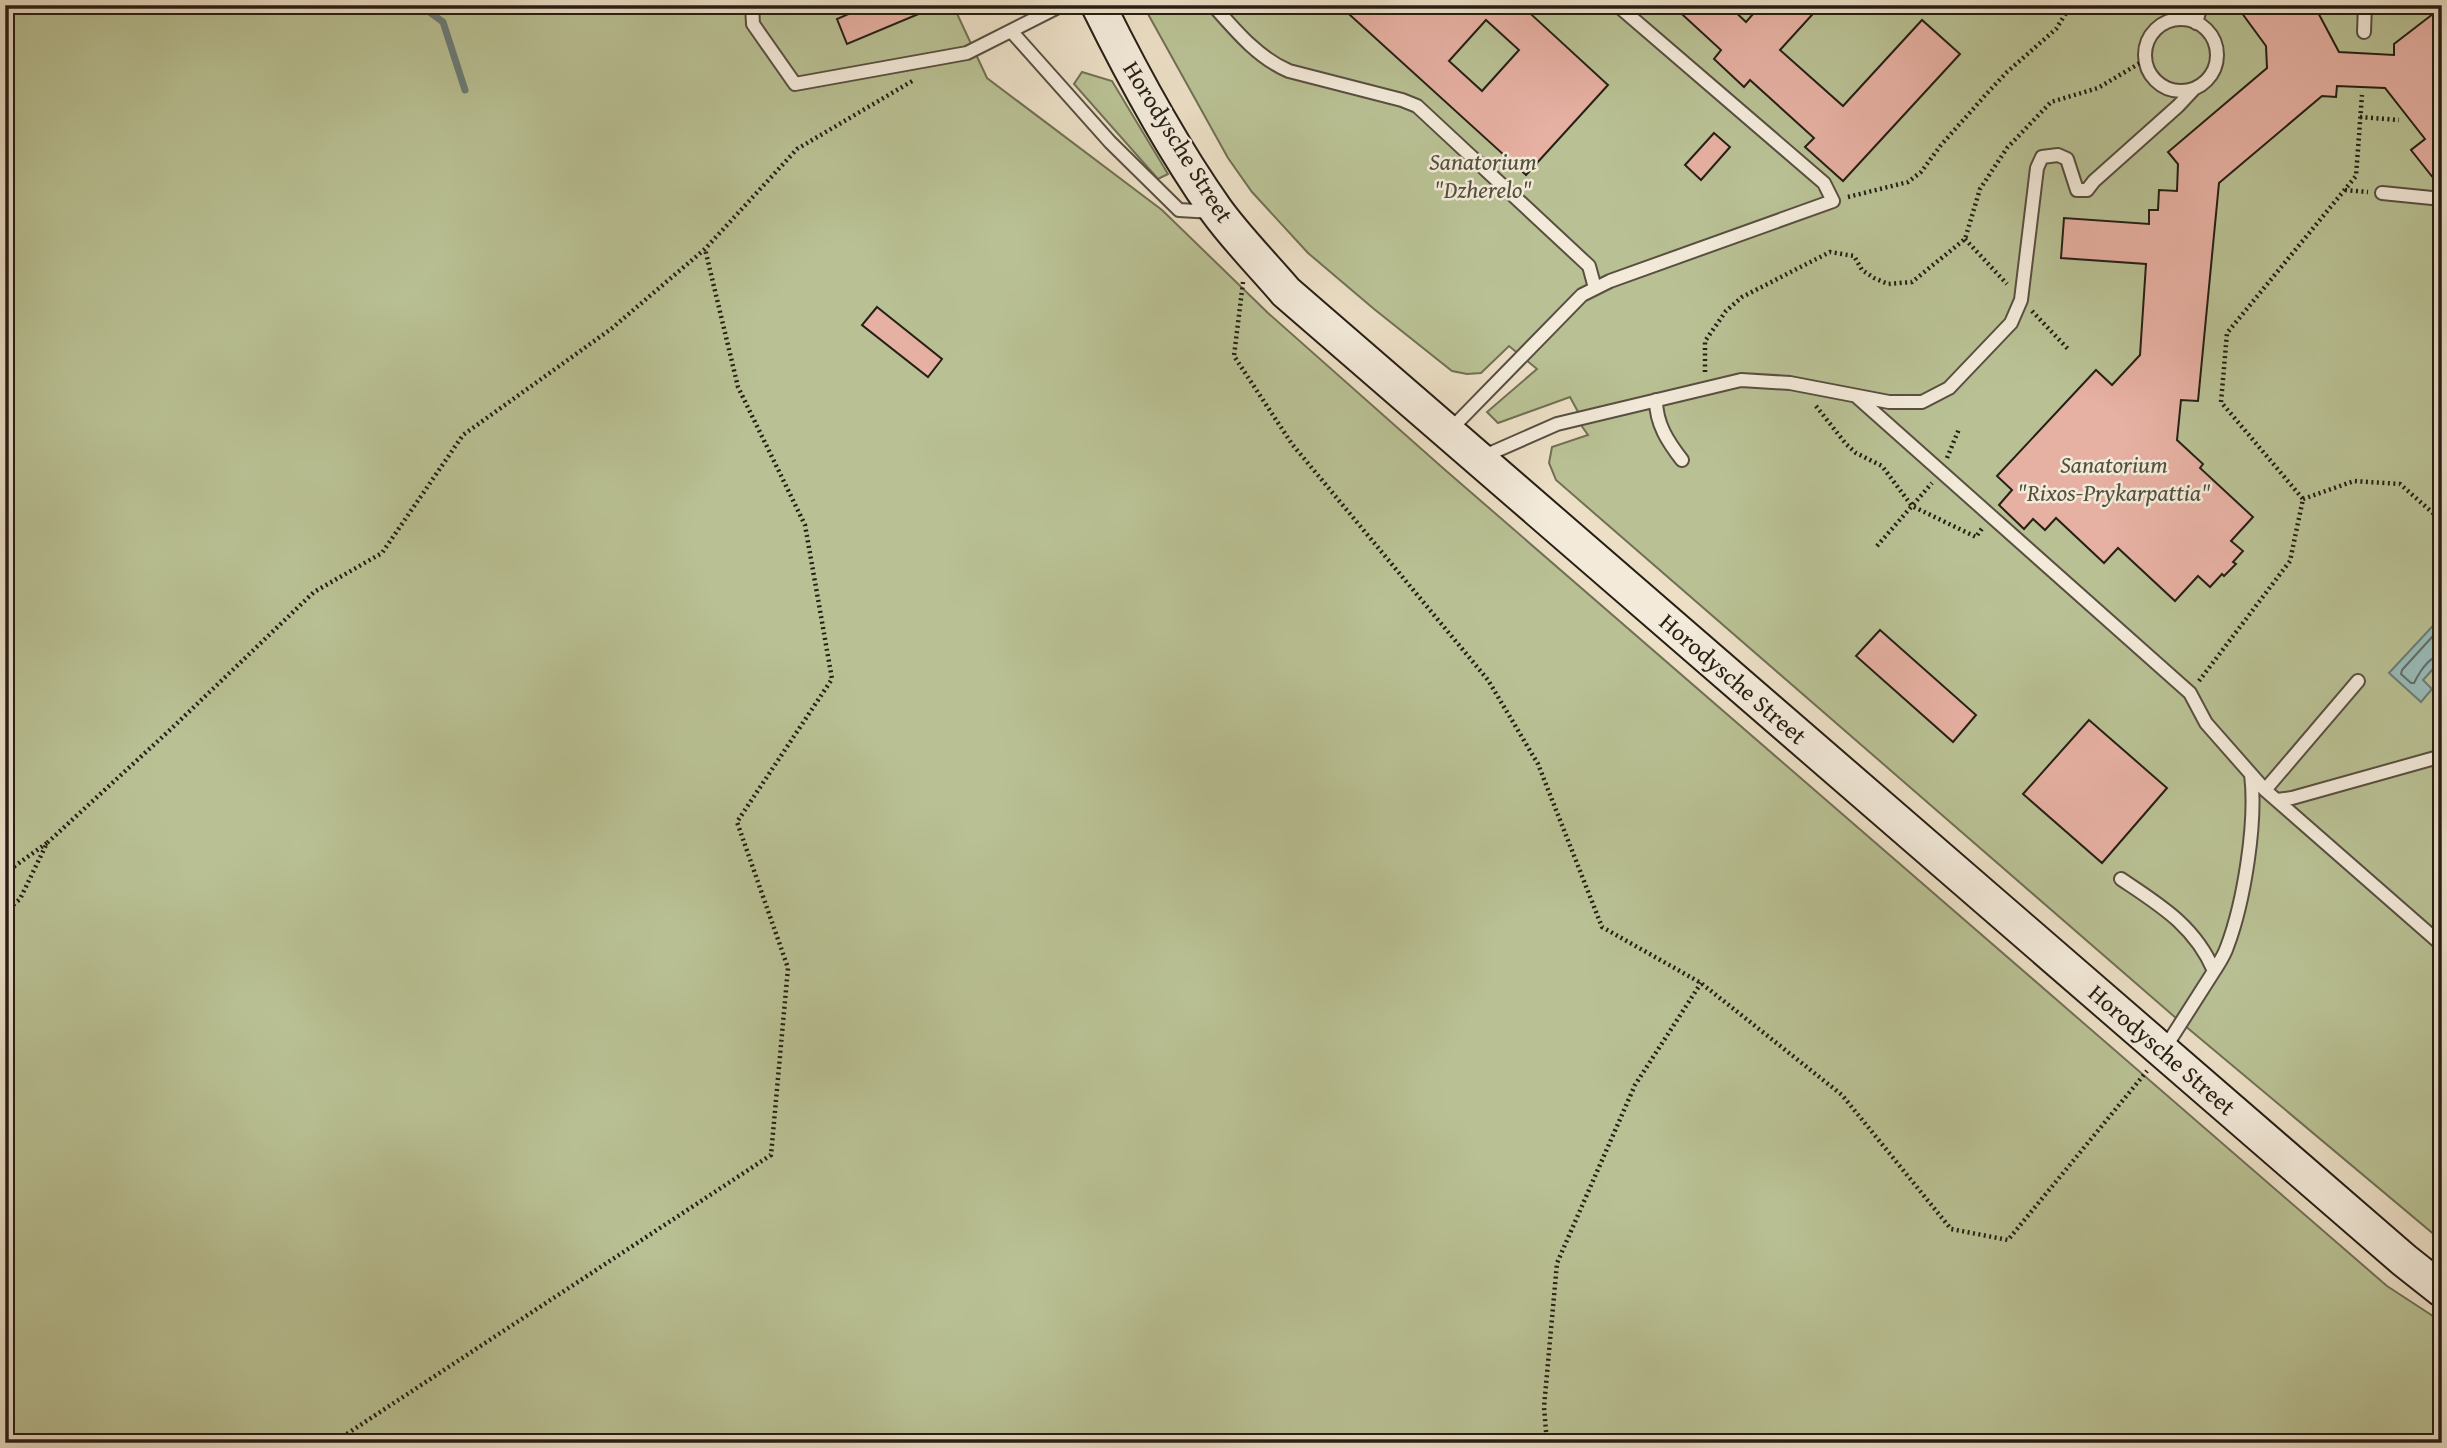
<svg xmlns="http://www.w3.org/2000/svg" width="2447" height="1448" viewBox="0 0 2447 1448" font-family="'Gentium Book Plus',serif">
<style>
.green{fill:#b9c194;stroke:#707054;stroke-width:2}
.water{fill:#99bcba;stroke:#6b7d78;stroke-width:2}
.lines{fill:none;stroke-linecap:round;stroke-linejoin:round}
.shore{stroke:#606e68;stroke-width:2}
.stream{stroke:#6b7d78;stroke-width:7}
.building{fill:#e6b0a2;stroke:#261f15;stroke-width:2;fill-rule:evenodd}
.lane-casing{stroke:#584f41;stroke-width:16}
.secondary-casing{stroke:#261f15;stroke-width:37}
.path{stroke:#261f15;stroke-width:4.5;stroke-dasharray:2 3.5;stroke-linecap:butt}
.lane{stroke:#f3eada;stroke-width:12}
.secondary{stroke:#f3eada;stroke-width:33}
.labels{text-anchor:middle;stroke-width:5;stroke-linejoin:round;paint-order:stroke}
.street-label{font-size:24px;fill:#261f15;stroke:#f3eada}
.park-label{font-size:24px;font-style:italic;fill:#52503b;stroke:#f3eada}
</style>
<rect width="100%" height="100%" fill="#ecdfc6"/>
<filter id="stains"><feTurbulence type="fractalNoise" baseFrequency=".00286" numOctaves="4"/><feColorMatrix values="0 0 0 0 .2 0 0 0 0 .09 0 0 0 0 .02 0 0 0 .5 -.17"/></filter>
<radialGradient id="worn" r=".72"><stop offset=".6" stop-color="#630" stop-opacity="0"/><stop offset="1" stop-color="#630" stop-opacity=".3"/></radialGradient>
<path class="green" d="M 5,5 L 953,5 L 987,78 L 1162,210 L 1268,313 L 1444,469 L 2387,1286 L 2442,1322 L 2442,1443 L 5,1443 Z
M 1143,5 L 2442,5 L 2442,1241 L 2184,1025 L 1556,480 L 1549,463 L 1552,447 L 1588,435 L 1581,425 L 1584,423 L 1570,397 L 1498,423 L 1487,412 L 1537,369 L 1509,346 L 1481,373 L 1467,374 L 1452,371 L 1374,309 L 1308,253 L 1252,192 L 1228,158 Z
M 1082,72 L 1112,81 L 1168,174 L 1158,179 L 1074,84 Z"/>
<path class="water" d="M 2442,616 L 2442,659 L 2423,680 L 2432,689 L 2421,702 L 2389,673 Z"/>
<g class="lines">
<path class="shore" d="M 2442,626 L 2402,670 L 2401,674 L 2411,683 L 2414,683 C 2419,673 2429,656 2442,655"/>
<path class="stream" d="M 420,5 L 443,22 L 465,90"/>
</g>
<path class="building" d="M 869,5 L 940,5 L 847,44 L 837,19 Z
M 1339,5 L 1521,5 L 1608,85 L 1526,175 ZM 1486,20 L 1519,50 L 1482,91 L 1449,61 Z
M 1672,5 L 1728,5 L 1746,22 L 1761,5 L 1821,5 L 1780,50 L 1843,106 L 1922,20 L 1960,54 L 1843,181 L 1805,147 L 1814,138 L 1750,80 L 1744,87 L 1714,59 L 1721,50 Z
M 2236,5 L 2314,5 L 2339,52 L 2394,55 L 2394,44 L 2442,7 L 2442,189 L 2411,150 L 2425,139 L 2385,88 L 2337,86 L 2336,97 L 2322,96 L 2219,183 L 2198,401 L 2181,400 L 2177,440 L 2203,464 L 2200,468 L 2253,517 L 2231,541 L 2243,551 L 2233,562 L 2236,564 L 2224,576 L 2222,574 L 2210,587 L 2198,576 L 2175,601 L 2118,548 L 2104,563 L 2056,518 L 2045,530 L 2033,519 L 2024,529 L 1999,505 L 2012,490 L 1997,476 L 2096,370 L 2112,385 L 2140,355 L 2146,264 L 2061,258 L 2064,218 L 2149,224 L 2149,210 L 2158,210 L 2159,190 L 2177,191 L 2178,164 L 2168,152 L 2267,68 L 2266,46 Z
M 1714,133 L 1730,147 L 1701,180 L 1685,165 Z
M 877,307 L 942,359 L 928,377 L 862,325 Z
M 1880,630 L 1976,715 L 1953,742 L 1856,656 Z
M 2089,720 L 2167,788 L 2102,863 L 2023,794 Z"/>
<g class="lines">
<g class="lane-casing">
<path id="lane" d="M 752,5 L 753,24 L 795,84 L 967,53 L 1062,5
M 1213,5 C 1235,30 1258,58 1289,71 L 1402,100 L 1417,106 L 1589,266 L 1595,288
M2145 55a36 36 0 1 1 72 0a36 36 0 1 1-72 0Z
M 2196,23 L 2201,5
M 1011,31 L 1110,142 L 1179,210 L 1213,212
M 2364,32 L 2365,5
M 2382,193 L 2442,199
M 1856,396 L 2190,693 L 2206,723 L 2265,790 L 2442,945
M 1656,400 C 1656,424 1668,442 1682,460
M 1449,431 L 1582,295 L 1610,281 L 1833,201 L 1824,183 L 1617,5
M 1482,457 L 1557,424 L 1741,380 L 1790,383 L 1889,402 L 1922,402 L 1949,388 L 2011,323 L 2021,300 L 2037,168 L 2042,157 L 2058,155 L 2067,159 L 2077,190 L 2087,190 L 2094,181 L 2178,106 L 2193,90
M 2265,790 L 2358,681
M 2277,800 L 2292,798 L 2442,756
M 2121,879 C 2160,905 2195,926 2214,971 C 2219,963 2224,956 2227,947 C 2244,902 2257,822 2251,774
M 2163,1051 L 2214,971"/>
</g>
<g class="secondary-casing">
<path id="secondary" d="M 1098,5 C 1133,76 1171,146 1216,210 C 1237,239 1263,265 1286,292 L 2404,1260 L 2442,1290"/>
</g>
<path class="path" d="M 2360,117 L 2399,120
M 2440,154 L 2442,156
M 2345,190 L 2368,192
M 1848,197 L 1908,182 L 1921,172 L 1941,145 L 1990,90 L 2007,72 L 2056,29 L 2071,5
M 1965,239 L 2007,284
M 1243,282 L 1234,356 L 1292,444 L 1488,680 L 1538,764 L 1602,927 L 1701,983 L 1842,1095 L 1951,1229 L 2008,1240 L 2147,1071
M 2032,311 L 2068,349
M 1705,372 L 1705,341 L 1726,311 L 1742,297 L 1830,252 L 1854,256 L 1862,270 L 1874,278 L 1888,284 L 1912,282 L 1965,239 L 1980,189 L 2007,148 L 2051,102 L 2098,88 L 2145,60
M 1816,406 L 1846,444 L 1856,453 L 1882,466 L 1912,506 L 1976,537 L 1983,527
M 1947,458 L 1959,429
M 2303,499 L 2354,481 L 2400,484 L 2442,521
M 1877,546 L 1932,483
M 2199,681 L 2290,561 L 2303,499 L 2221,402 L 2227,333 L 2356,176 L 2362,95
M 5,873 L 47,843
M 5,912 L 20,899 L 47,843 L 171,729 L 314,592 L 382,553 L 463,435 L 611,329 L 705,249 L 797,149 L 914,80
M 333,1443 L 771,1155 L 788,968 L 737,822 L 832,679 L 805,525 L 738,387 L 705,249
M 1547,1443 L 1544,1407 L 1557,1263 L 1635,1085 L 1701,983"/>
<use href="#lane" class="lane"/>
<use href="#secondary" class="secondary"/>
</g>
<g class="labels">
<g class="street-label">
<text transform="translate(1178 142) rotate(58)" y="8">Horodysche Street</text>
<text transform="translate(1733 679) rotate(41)" y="8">Horodysche Street</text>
<text transform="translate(2162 1050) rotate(41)" y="8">Horodysche Street</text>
</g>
<g class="park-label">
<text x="1483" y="170">Sanatorium<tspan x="1483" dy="28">"Dzherelo"</tspan></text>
<text x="2114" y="473">Sanatorium<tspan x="2114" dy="28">"Rixos-Prykarpattia"</tspan></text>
</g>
</g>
<rect width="2447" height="1448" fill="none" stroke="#ecdfc6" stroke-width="28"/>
<rect x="7" y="7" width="2433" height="1434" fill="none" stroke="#261f15" stroke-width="3.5"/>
<rect x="14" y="14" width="2419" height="1420" fill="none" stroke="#261f15" stroke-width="2"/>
<rect width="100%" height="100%" filter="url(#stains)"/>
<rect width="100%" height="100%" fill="url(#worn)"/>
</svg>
